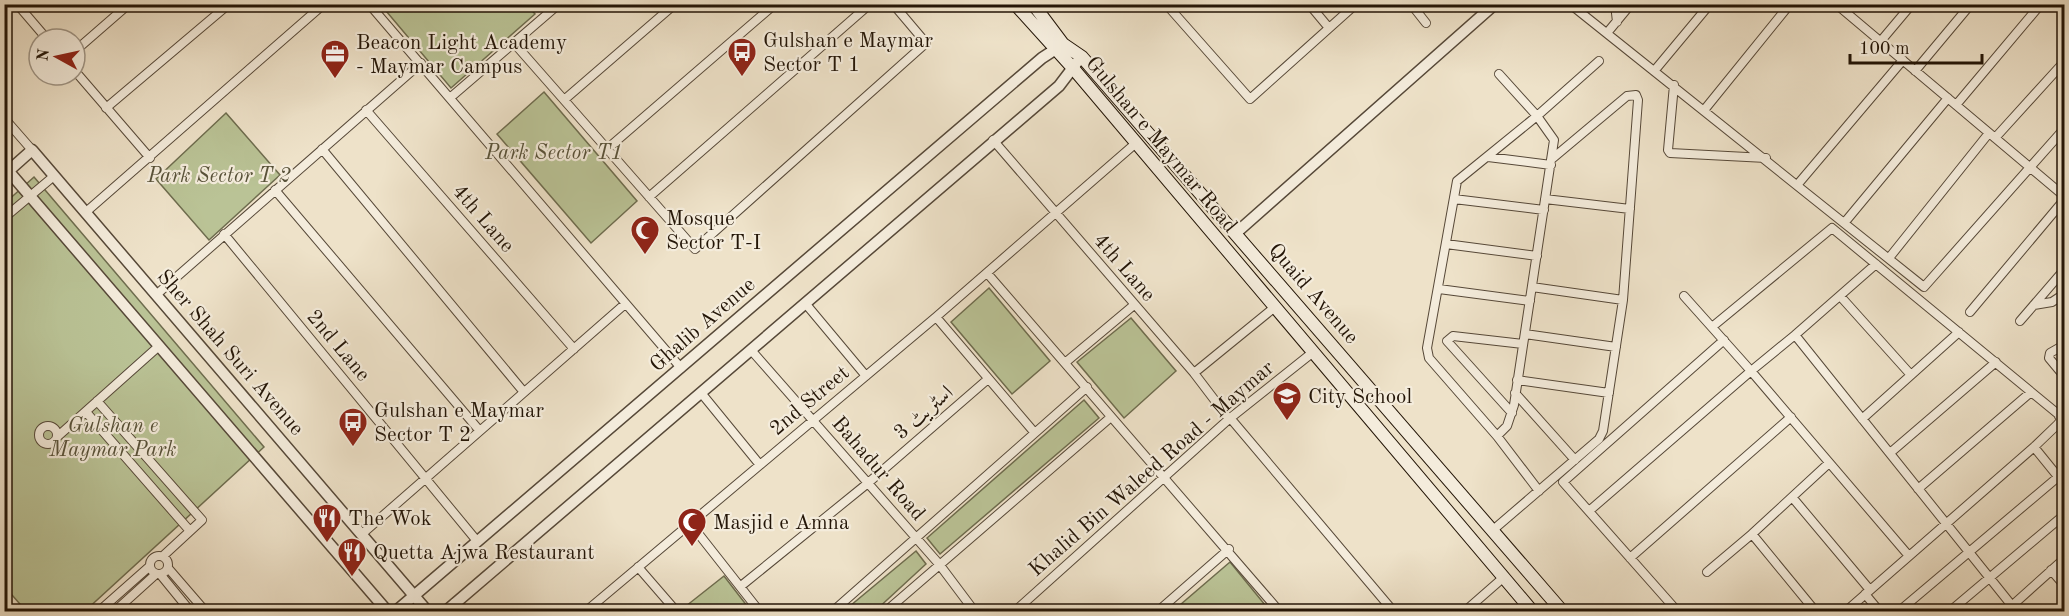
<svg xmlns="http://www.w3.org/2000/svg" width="2069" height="616" viewBox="0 0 2069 616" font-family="'Old Standard TT',Amiri,serif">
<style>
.green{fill:#bac396;stroke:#6e6c4e;stroke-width:1.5}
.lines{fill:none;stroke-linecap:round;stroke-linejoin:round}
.minor-casing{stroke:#564838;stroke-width:10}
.tertiary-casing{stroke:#564838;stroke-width:13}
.secondary-casing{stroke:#231507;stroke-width:14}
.minor{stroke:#f4ecdc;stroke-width:8}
.tertiary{stroke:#f4ecdc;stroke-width:10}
.secondary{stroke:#f4ecdc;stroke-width:12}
.labels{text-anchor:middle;stroke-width:4.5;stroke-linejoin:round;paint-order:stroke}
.poi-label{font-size:21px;fill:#231507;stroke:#f4ecdc;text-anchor:start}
.street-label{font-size:21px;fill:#231507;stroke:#f4ecdc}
.park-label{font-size:21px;font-style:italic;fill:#585239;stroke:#f4ecdc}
</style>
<rect width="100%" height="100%" fill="#eee2c9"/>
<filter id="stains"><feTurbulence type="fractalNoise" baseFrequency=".00333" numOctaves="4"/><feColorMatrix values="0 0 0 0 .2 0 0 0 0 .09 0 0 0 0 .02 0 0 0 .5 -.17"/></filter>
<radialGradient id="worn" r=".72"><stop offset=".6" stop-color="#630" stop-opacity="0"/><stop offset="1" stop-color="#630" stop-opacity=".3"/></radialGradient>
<path class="green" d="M 381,5 L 527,5 L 535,14 L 451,88 Z
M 544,92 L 637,201 L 591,243 L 497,134 Z
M 226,113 L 280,175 L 209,240 L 156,179 Z
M 34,177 L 264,447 L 85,611 L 26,611 L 5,587 L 5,203 Z
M 989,288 L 1050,361 L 1012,394 L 951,322 Z
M 1131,318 L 1176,371 L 1124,418 L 1077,362 Z
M 1084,400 L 1099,418 L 940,554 L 927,538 Z
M 916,551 L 926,564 L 875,611 L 844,611 Z
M 1230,562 L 1270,611 L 1173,611 Z
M 724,576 L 751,611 L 690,611 L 686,606 Z"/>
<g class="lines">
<g class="minor-casing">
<path id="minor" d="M 17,4 L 47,39
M 369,4 L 681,368
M 1166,4 L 1250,99 L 1356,4
M 1309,4 L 1329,28
M 1411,4 L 1426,23
M 1570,4 L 1924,287 L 2064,129
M 1615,4 L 1617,22
M 1836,4 L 2064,196
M 1607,33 L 1631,4
M 1880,42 L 1912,4
M 514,43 L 695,249 L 926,43 L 893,4
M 75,51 L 129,4
M 1655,70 L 1710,4
M 75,71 L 150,158
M 1915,71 L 1971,4
M 1674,85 L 1668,150 L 1670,153 L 1766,158
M 451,97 L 559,4
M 564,100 L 675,4
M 1956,105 L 2041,4
M 106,108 L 229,4
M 1705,109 L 1790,4
M 366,110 L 574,349
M 4,118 L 32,150
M 1995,138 L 2064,62
M 993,140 L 1194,373 L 1229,419
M 322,149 L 523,391
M 607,149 L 775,4
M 1488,157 L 1551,165
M 1798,184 L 1903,60
M 275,190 L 479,430
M 649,197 L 870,4
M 1454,199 L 1544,210
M 1545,199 L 1630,209
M 86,212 L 324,4
M 4,218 L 54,176
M 1845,222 L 1948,98
M 224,234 L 477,541
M 1446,244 L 1537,256
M 1889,258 L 1989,133
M 987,273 L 1280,612
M 1532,287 L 1623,300
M 1439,289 L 1530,301
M 156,295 L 421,63
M 1841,297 L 1911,375
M 805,303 L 866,376
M 2034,305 L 2052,302 L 2064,294
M 1970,312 L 2064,200
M 936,317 L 1034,432
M 2020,321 L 2064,270
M 1712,327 L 1832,228 L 2058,414 L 2061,420 L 2058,424 L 2034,447 L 1845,612
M 1525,334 L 1616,347
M 1795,335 L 1876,264
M 2064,345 L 2050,353 L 2049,358 L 2064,376
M 751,350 L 939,564 L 975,612
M 1066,362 L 1134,305
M 1194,373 L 1275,307
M 1517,380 L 1609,393
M 1515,393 L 1575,460
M 702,394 L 760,465
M 97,401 L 202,520 L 163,556
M 86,412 L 190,531
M 1512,413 L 1447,341 L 1453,336 L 1523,344
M 1231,419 L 1394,612
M 1862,419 L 1959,332
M39 435a9 9 0 1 1 18 0a9 9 0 1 1-18 0Z
M 1497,436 L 1507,426 L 1514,405 L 1554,140 L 1537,116 L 1499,74
M 57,437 L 159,346
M 2034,447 L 2064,484
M 1890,453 L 1996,362
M 1918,489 L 2031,392
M 1539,491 L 1497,436 L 1429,358 L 1427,348 L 1457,181 L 1537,116 L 1599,61
M 1792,497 L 1870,590
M 1589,511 L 1751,371 L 1684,296
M 690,523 L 760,612
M 1493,530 L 1599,439 L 1603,431 L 1623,300 L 1638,100 L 1636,95 L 1627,96 L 1553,158
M 362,534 L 625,304
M150 565a9 9 0 1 1 18 0a9 9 0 1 1-18 0Z
M 1909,556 L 1751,371 L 1795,335 L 2017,612
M 1630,558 L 1791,417
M 638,567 L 677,612
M 168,568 L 206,612
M 2051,570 L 2064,585
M 1707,572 L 1752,534
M 160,574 L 191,612
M 741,586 L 868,483 L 988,379
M 1865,594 L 1880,612
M 454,603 L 463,612
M 98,612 L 150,566
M 114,612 L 156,574
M 585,612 L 936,317 L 1136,143
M 832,612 L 1087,387
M 885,612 L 1111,417
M 1014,612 L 1229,419 L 1312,353
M 1157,612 L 1229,549
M 1464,612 L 1504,577
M 1678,612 L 1563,482 L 1724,340
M 1816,612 L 1752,534 L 1829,463
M 1898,612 L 2058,477
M 1949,612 L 2064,515
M 2005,612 L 2064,559"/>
</g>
<g class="tertiary-casing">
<path id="tertiary" d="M 5,167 L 388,612
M 4,175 L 32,150 L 428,612
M 1236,233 L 1495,4
M 395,612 L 1042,58 L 1062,45
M 445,612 L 1059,86 L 1078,61"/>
</g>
<g class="secondary-casing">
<path id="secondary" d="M 1015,4 L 1072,67 L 1533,612
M 1033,4 L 1063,44 L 1082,57 L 1563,612"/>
</g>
<use href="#minor" class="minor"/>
<use href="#tertiary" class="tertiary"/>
<use href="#secondary" class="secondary"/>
</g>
<defs>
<g id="bus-pin" transform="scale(1.5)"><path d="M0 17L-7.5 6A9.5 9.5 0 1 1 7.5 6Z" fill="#8f2418" stroke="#f4ecdc"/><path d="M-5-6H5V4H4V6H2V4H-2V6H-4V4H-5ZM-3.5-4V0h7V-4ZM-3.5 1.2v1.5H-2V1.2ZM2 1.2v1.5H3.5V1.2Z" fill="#fff"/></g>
<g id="office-pin" transform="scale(1.5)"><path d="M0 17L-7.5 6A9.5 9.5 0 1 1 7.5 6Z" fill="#8f2418" stroke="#f4ecdc"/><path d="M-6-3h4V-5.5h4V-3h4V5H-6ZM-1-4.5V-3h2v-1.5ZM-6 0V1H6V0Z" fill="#fff"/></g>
<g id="mosque-pin" transform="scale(1.5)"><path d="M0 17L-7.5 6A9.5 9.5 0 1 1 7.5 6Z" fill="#8f2418" stroke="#f4ecdc"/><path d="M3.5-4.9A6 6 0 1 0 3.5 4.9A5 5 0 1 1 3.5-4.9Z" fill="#fff"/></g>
<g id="school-pin" transform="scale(1.5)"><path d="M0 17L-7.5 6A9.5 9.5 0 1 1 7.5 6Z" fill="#8f2418" stroke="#f4ecdc"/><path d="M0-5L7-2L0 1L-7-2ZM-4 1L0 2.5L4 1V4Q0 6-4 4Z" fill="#fff"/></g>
<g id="restaurant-pin" transform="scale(1.5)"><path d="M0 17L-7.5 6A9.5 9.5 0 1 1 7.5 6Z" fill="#8f2418" stroke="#f4ecdc"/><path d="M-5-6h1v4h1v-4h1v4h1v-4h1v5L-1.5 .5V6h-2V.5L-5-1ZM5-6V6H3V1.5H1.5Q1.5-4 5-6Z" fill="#fff"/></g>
</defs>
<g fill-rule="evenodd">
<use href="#bus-pin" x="742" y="52"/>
<use href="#office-pin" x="335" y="54"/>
<use href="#mosque-pin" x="645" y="230"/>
<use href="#school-pin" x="1287" y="396"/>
<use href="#bus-pin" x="353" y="422"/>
<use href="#restaurant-pin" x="327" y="518"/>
<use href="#mosque-pin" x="692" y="522"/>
<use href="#restaurant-pin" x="352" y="552"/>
</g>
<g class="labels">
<g class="poi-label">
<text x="763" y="47">Gulshan e Maymar<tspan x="763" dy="24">Sector T 1</tspan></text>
<text x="356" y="49">Beacon Light Academy<tspan x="356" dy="24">- Maymar Campus</tspan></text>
<text x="666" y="225">Mosque<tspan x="666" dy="24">Sector T-I</tspan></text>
<text x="1308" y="403">City School</text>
<text x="374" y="417">Gulshan e Maymar<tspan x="374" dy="24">Sector T 2</tspan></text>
<text x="348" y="525">The Wok</text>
<text x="713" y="529">Masjid e Amna</text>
<text x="373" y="559">Quetta Ajwa Restaurant</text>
</g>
<g class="street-label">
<text transform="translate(1162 144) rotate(50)" y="7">Gulshan e Maymar Road</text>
<text transform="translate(484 218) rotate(49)" y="7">4th Lane</text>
<text transform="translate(1125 267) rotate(49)" y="7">4th Lane</text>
<text transform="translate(1314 293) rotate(49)" y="7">Quaid Avenue</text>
<text transform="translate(702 324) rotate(-41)" y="7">Ghalib Avenue</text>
<text transform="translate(339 345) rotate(50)" y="7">2nd Lane</text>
<text transform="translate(231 352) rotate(49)" y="7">Sher Shah Suri Avenue</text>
<text transform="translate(809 400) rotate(-40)" y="7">2nd Street</text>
<text transform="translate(923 412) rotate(-41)" y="7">اسٹریٹ 3</text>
<text transform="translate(879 468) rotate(49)" y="7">Bahadur Road</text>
<text transform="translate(1151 468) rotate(-41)" y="7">Khalid Bin Waleed Road - Maymar</text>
</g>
<g class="park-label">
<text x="554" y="159">Park Sector T1</text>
<text x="219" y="182">Park Sector T 2</text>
<text x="113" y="432">Gulshan e<tspan x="113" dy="24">Maymar Park</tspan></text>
</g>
</g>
<rect width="2069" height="616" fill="none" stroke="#eee2c9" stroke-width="24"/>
<rect x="6" y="6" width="2057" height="604" fill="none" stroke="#231507" stroke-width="3"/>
<rect x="12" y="12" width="2045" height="592" fill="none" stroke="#231507" stroke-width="1.5"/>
<g transform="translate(57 57) rotate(278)"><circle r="28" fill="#f4ecdc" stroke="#a09687" stroke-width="1.5"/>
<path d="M0-4.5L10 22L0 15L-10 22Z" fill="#8f2418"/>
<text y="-9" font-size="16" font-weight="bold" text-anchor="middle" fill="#231507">N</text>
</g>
<path d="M1850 54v9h132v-9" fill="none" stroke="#231507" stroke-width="3"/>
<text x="1859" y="54" font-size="18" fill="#231507" stroke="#f4ecdc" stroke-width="4.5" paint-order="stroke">100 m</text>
<rect width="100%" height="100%" filter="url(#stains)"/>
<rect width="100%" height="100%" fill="url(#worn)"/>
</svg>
